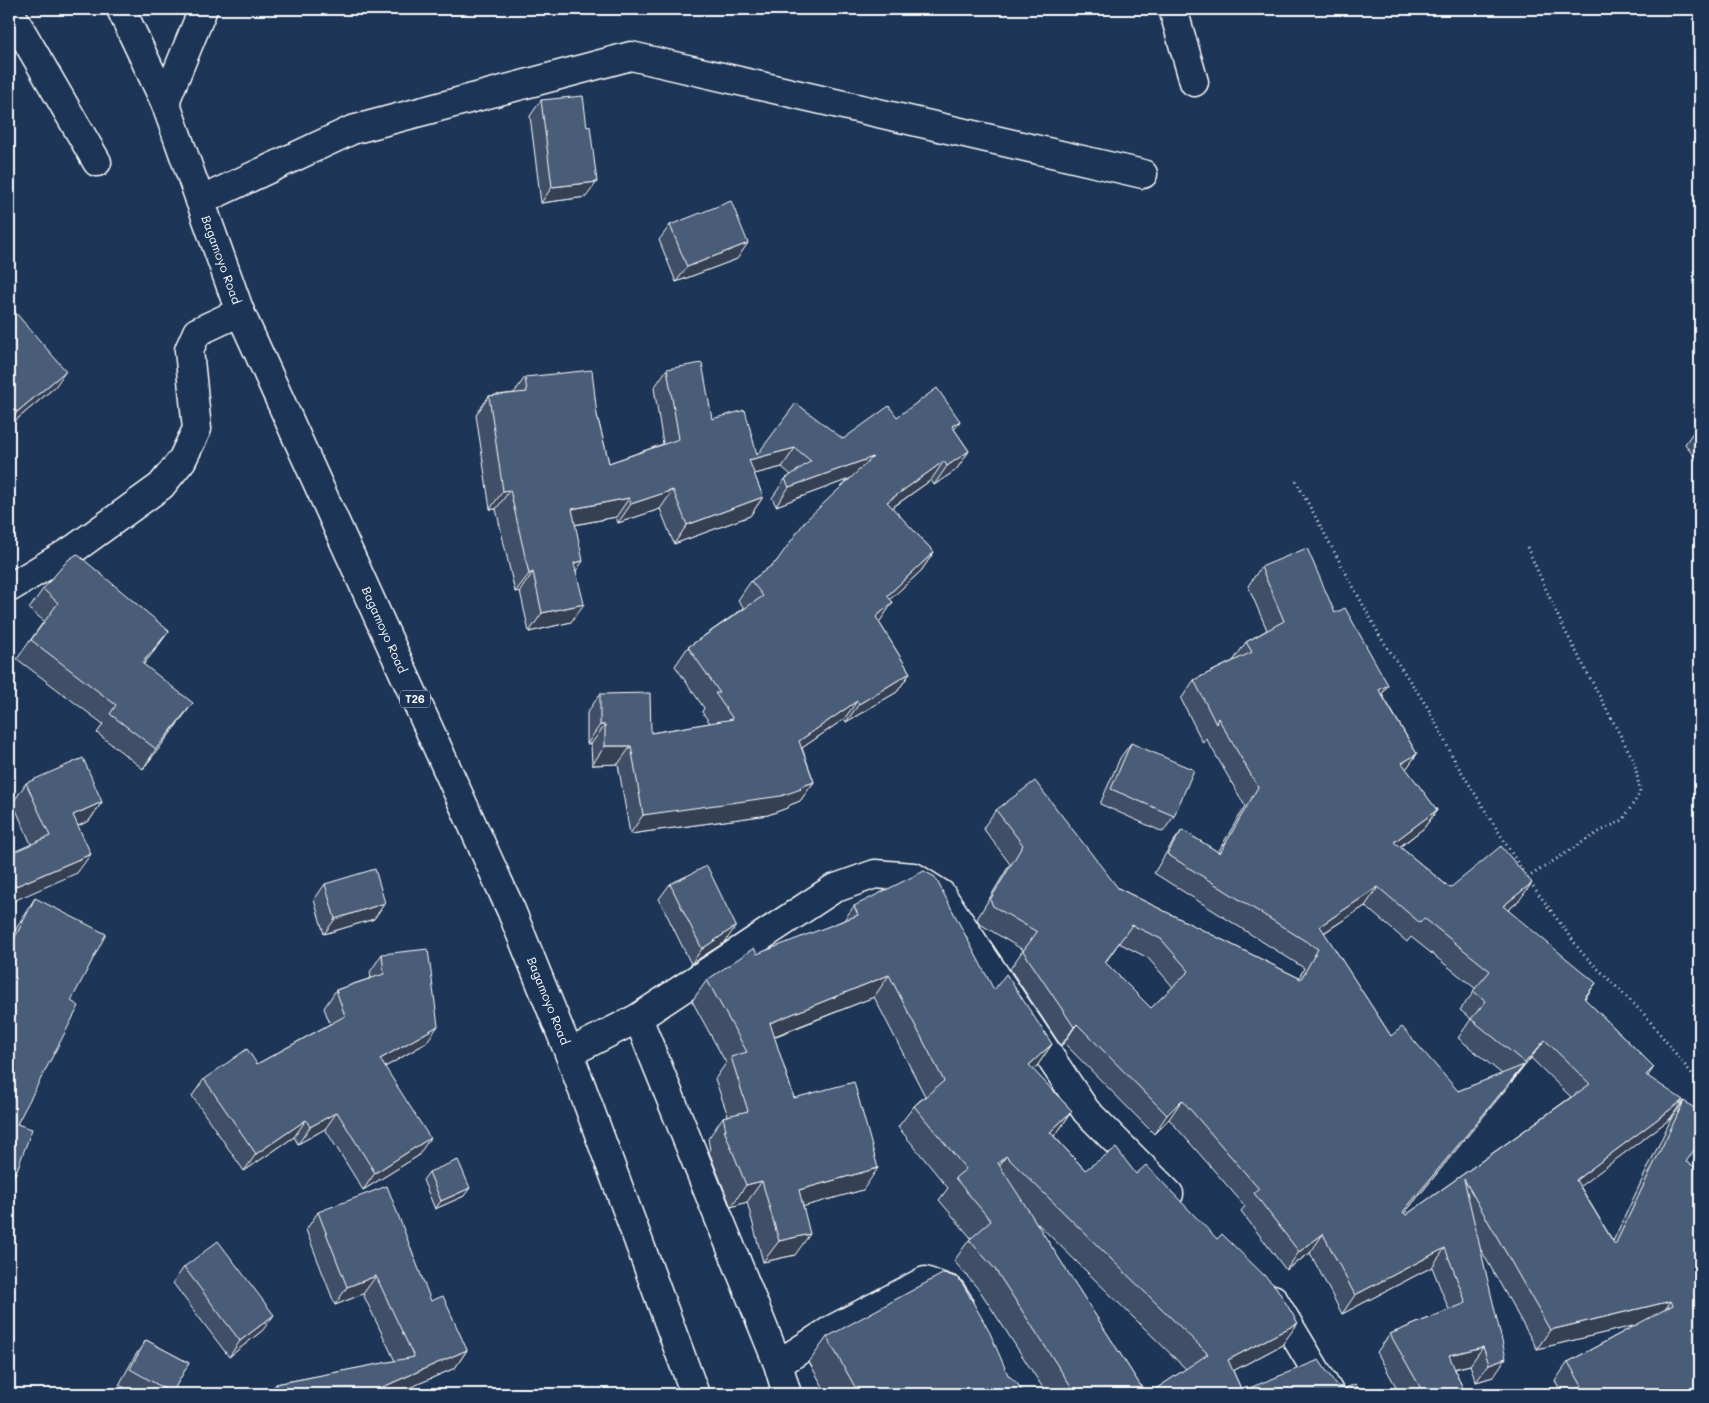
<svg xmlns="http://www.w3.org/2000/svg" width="1709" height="1403" viewBox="0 0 1709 1403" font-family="Mali,sans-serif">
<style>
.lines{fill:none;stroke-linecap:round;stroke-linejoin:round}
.minor-casing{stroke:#fff;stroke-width:31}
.highway-casing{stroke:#fff;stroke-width:31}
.path{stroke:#fff;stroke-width:3;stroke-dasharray:1 4;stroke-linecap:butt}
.minor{stroke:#1d3557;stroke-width:28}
.highway{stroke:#1d3557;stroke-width:28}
.wall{fill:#405068;stroke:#fff;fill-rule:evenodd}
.shaded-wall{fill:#344155;stroke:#fff}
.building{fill:#4a5d79;stroke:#fff;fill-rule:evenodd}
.labels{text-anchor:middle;stroke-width:4;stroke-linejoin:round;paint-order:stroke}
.shield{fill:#1d3557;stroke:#bbc2cd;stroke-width:1}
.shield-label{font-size:11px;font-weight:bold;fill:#fff}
.street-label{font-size:12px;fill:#fff;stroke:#1d3557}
</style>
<rect width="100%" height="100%" fill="#1d3557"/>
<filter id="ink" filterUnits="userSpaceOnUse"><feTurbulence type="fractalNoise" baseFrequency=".02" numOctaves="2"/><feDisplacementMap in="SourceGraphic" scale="10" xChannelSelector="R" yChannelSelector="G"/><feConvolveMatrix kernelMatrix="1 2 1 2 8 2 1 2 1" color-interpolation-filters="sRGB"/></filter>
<g filter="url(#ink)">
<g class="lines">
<g class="minor-casing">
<path id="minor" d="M 1173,9 L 1194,82
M 9,10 L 97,162
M 165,102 L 203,9
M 200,201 L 352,130 L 631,56 L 1143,174
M 9,588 L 74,549 L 161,486 L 182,460 L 197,429 L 189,350 L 197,332 L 240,312
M 638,1018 L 778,1364
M 569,1053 L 638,1018 L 833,889 L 875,874 L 914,877 L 941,894 L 1086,1111 L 1169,1194
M 1273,1299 L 1330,1394
M 787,1394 L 778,1364 L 831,1330 L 925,1281 L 950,1290 L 958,1302"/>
</g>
<g class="highway-casing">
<path id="highway" d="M 121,9 L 165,102 L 240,312 L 511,910 L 569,1053 L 695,1394"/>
</g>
<path class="path" d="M 1296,481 L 1381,638 L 1428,708 L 1456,763 L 1527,878 L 1582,953 L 1644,1014 L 1700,1084
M 1527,878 L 1597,833 L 1623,820 L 1640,793 L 1635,763 L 1562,625 L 1527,547"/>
<use href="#minor" class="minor"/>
<use href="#highway" class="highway"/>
</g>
<path class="wall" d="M 541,100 L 586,197 L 541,203 L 530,116 Z
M 670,225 L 737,259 L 676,282 L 659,240 Z
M 9,305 L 55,387 L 9,426 Z
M 667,369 L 712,419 L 757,455 L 843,439 L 897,417 L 960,421 L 954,429 L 969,451 L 956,470 L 934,485 L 931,480 L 892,508 L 934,552 L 921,571 L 890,599 L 893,602 L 879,622 L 910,673 L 897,692 L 846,722 L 844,719 L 802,748 L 814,782 L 800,801 L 790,805 L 787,808 L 768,815 L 630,834 L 618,764 L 592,765 L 591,744 L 587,744 L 587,713 L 600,694 L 651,733 L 710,723 L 702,712 L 704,708 L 675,666 L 688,647 L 744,608 L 738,600 L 751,581 L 776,562 L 849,479 L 776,506 L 772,498 L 785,479 L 791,475 L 782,467 L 754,474 L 763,497 L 750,516 L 674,544 L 660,509 L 618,523 L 616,517 L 575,525 L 576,571 L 571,622 L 529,632 L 520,591 L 515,592 L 496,509 L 490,509 L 476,415 L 489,396 L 514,393 L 525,377 L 597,415 L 609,463 L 663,444 L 654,388 Z
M 1700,422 L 1700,465 L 1685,444 Z
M 1261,567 L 1335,613 L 1388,685 L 1382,694 L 1417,754 L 1406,769 L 1437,810 L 1424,828 L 1400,847 L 1450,888 L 1518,902 L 1508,910 L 1585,999 L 1654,1067 L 1648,1076 L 1670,1119 L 1580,1186 L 1613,1241 L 1671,1119 L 1684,1101 L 1686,1162 L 1700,1394 L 1563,1394 L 1555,1381 L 1568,1362 L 1636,1325 L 1537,1349 L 1481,1250 L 1493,1377 L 1476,1382 L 1470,1365 L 1455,1369 L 1465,1394 L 1400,1394 L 1377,1352 L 1390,1334 L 1449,1310 L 1432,1267 L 1342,1314 L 1310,1253 L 1286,1270 L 1241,1211 L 1245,1206 L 1169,1119 L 1154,1134 L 1064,1043 L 1061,1046 L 1010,969 L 1023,950 L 980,924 L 977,919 L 1010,864 L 983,828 L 996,810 L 1118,888 L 1299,978 L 1304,968 L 1154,873 L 1169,848 L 1182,830 L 1218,852 L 1245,806 L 1206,738 L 1203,743 L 1181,699 L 1194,680 L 1233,661 L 1246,642 L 1267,630 L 1248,586 ZM 1365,906 L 1407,942 L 1411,937 L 1476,989 L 1460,1010 L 1471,1019 L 1458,1038 L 1502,1074 L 1458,1091 L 1391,1036 L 1324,933 ZM 1119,943 L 1148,958 L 1173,987 L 1151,1008 L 1105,963 ZM 1531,1058 L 1571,1097 L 1406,1215 L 1404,1214 Z
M 43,589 L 169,631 L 155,650 L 143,665 L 179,722 L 143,769 L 97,733 L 103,724 L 17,659 L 44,621 L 29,609 Z
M 1131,743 L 1174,816 L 1163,832 L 1100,804 L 1120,758 Z
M 26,783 L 102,802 L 89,821 L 78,826 L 77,873 L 31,844 L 13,803 Z
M 325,884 L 374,919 L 324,934 L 314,900 Z
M 670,884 L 725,942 L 691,964 L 659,899 Z
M 35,898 L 71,1001 L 17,1124 L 9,1183 L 9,942 L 22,918 Z
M 854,906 L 994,990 L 1052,1044 L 1037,1066 L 1033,1070 L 1072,1111 L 1057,1133 L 1054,1136 L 1085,1170 L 1136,1174 L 1282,1345 L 1233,1371 L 1242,1391 L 1337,1386 L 1362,1394 L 1148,1394 L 1186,1369 L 1034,1220 L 1146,1394 L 1047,1394 L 980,1291 L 954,1261 L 969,1240 L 971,1238 L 939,1200 L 948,1188 L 898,1127 L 914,1106 L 925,1096 L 874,997 L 774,1037 L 794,1098 L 863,1190 L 803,1206 L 795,1255 L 763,1262 L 747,1202 L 731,1207 L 709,1152 L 710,1150 L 708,1139 L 723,1117 L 728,1116 L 715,1079 L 726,1063 L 692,1001 L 707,980 L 844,920 Z
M 382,954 L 426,1043 L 385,1067 L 418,1156 L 363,1190 L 325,1129 L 298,1144 L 294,1137 L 244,1171 L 192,1096 L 204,1079 L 257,1064 L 330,1024 L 324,1008 L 336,990 L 371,978 L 370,972 Z
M 429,1172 L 464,1196 L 435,1209 L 423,1180 Z
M 318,1212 L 431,1301 L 467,1350 L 455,1368 L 395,1394 L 269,1394 L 276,1384 L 395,1361 L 363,1294 L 335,1305 L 306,1230 Z
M 184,1267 L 263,1330 L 229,1357 L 173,1283 Z
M 827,1337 L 1008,1375 L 1024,1394 L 827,1394 L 809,1362 Z
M 146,1340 L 189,1363 L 171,1394 L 137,1394 L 119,1385 L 135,1356 Z"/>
<path class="shaded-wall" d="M 597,182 L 586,197 L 541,203 L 552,187 Z
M 748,243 L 737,259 L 676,282 L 687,267 Z
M 66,371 L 55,387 L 9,426 L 9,425 L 17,412 Z
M 960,421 L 947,440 L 952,426 Z
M 795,448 L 782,467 L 735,479 L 749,460 Z
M 969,451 L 956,470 L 934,485 L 947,466 Z
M 873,457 L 860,475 L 776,506 L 789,487 Z
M 944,461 L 931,480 L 873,521 L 887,502 Z
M 510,490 L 496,509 L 490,509 L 503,491 Z
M 673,490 L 660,509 L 618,523 L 631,504 Z
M 763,497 L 750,516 L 674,544 L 687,525 Z
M 629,498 L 616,517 L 558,528 L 572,509 Z
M 934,552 L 921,571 L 874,614 L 887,596 Z
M 583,561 L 570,580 L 574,563 Z
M 533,572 L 520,591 L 515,592 L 529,574 Z
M 893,602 L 880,621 L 863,636 L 876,617 Z
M 584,604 L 571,622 L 529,632 L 542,613 Z
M 169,631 L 155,650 L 128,683 L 142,663 Z
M 910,673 L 897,692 L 846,722 L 859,704 Z
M 1388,685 L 1375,704 L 1379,690 Z
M 857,701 L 844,719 L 786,759 L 799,741 Z
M 193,703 L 179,722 L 143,769 L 156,749 Z
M 600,725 L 605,725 L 591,744 L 587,744 Z
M 605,746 L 631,746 L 618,764 L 592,765 Z
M 1417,754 L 1404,772 L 1402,763 Z
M 814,782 L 800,801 L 790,805 L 787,808 L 768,815 L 630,834 L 643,815 L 800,787 Z
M 102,802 L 89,821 L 60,834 L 73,815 Z
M 1437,810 L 1424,828 L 1381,861 L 1394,842 Z
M 91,854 L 77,873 L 9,903 L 9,889 Z
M 1532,883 L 1518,902 L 1490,924 L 1503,906 Z
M 1378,887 L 1365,906 L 1308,943 L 1320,926 Z
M 385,903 L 374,919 L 324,934 L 335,919 Z
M 736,926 L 725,942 L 691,964 L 702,949 Z
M 889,975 L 874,997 L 754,1044 L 770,1023 Z
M 1596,983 L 1583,1001 L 1584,998 Z
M 1077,1024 L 1064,1043 L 1061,1046 L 1074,1027 Z
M 438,1026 L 426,1043 L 368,1077 L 380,1059 Z
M 1545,1040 L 1531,1058 L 1512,1082 L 1525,1063 Z
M 1052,1044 L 1037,1066 L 1013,1087 L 1029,1065 Z
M 1524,1065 L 1510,1084 L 1390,1231 L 1403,1212 Z
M 1182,1100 L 1169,1119 L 1154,1134 L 1167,1115 Z
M 1683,1100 L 1670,1119 L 1563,1199 L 1576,1180 Z
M 1072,1111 L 1057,1133 L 1035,1153 L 1050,1132 Z
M 337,1112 L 325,1129 L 298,1144 L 310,1127 Z
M 306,1120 L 294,1137 L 244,1171 L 256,1154 Z
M 430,1138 L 418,1156 L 363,1190 L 375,1173 Z
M 1006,1156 L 991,1178 L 998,1163 Z
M 878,1168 L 863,1190 L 784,1212 L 799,1190 Z
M 9,1170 L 16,1173 L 9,1183 Z
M 762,1181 L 747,1202 L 731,1207 L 746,1185 Z
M 470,1188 L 464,1196 L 435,1209 L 441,1201 Z
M 810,1234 L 795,1255 L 763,1262 L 779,1241 Z
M 1323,1234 L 1310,1253 L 1286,1270 L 1299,1252 Z
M 1445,1248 L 1432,1267 L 1342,1314 L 1355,1295 Z
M 376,1276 L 363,1294 L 335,1305 L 347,1287 Z
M 1671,1301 L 1658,1320 L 1537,1349 L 1550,1330 Z
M 274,1315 L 263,1330 L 229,1357 L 240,1341 Z
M 1298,1323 L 1282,1345 L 1212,1382 L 1228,1360 Z
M 1483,1347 L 1470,1365 L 1436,1373 L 1449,1355 Z
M 467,1350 L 455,1368 L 395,1394 L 367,1394 Z
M 1506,1358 L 1493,1377 L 1476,1382 L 1489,1364 Z"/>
<path class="building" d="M 583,96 L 587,127 L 590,126 L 597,182 L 552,187 L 541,100 Z
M 731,201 L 748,243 L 687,267 L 670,225 Z
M 9,305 L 66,371 L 17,412 L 9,402 Z
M 702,363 L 712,419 L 745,410 L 757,455 L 796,403 L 843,439 L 889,406 L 897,417 L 937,388 L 960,421 L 952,426 L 969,451 L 947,466 L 944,461 L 887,502 L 934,552 L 887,596 L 893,602 L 876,617 L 910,673 L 859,704 L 857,701 L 799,741 L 814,782 L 800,787 L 801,789 L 781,796 L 643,815 L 631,746 L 605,746 L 605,725 L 600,725 L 600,694 L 650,693 L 651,733 L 733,719 L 715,693 L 720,693 L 688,647 L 763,596 L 751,581 L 776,562 L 806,520 L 873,457 L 789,487 L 785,479 L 811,461 L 795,448 L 749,460 L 763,497 L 687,525 L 673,490 L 631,504 L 629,498 L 572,509 L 583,561 L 574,563 L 584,604 L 542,613 L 533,572 L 529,574 L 510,490 L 503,491 L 489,396 L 527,392 L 525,377 L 592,370 L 597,415 L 609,463 L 679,439 L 667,369 Z
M 1307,548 L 1335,613 L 1345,608 L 1388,685 L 1379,690 L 1417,754 L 1402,763 L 1437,810 L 1394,842 L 1450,888 L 1501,846 L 1532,883 L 1503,906 L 1596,983 L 1584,998 L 1654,1067 L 1646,1075 L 1683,1100 L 1576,1180 L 1615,1245 L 1684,1101 L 1700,1112 L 1700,1141 L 1686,1162 L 1700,1169 L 1700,1394 L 1570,1394 L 1582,1386 L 1568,1362 L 1673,1305 L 1671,1301 L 1550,1330 L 1464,1179 L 1506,1358 L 1489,1364 L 1483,1347 L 1449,1355 L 1465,1394 L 1424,1394 L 1390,1334 L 1466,1303 L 1445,1248 L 1355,1295 L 1323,1234 L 1299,1252 L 1254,1193 L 1259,1189 L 1182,1100 L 1167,1115 L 1077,1024 L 1074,1027 L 1023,951 L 1037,932 L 993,906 L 990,900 L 1023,845 L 996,810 L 1035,781 L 1118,888 L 1301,979 L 1318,949 L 1167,854 L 1182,830 L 1220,853 L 1258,787 L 1218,718 L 1216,724 L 1194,680 L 1252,652 L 1246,642 L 1284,621 L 1261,567 ZM 1378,887 L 1420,923 L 1424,918 L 1490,971 L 1473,991 L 1486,1001 L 1471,1019 L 1525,1063 L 1545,1040 L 1590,1084 L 1406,1215 L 1403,1212 L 1524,1065 L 1458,1091 L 1402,1027 L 1391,1036 L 1320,926 ZM 1132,925 L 1161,939 L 1189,971 L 1151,1008 L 1105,962 Z
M 77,554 L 169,631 L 142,663 L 193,703 L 156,749 L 110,714 L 116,705 L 31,640 L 58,603 L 43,589 L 68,560 Z
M 1131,743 L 1194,770 L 1174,816 L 1111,789 Z
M 9,753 L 12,758 L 9,761 Z
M 83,758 L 102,802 L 73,815 L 91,854 L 9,889 L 9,854 L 50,836 L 26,783 Z
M 707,866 L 736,926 L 702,949 L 670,884 Z
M 375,869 L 385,903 L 335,919 L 325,884 Z
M 924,871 L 935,877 L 994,990 L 1006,974 L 1052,1044 L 1029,1065 L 1072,1111 L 1050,1132 L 1085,1170 L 1116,1148 L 1136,1174 L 1146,1165 L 1217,1239 L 1222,1234 L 1276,1287 L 1298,1323 L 1228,1360 L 1242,1391 L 1319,1360 L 1337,1386 L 1346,1388 L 1355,1384 L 1362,1394 L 1148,1394 L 1208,1354 L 1006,1156 L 998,1163 L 1146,1394 L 1076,1394 L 995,1269 L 969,1240 L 991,1221 L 955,1178 L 966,1169 L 914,1106 L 944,1081 L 889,975 L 770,1023 L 794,1098 L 854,1082 L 878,1168 L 799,1190 L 810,1234 L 779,1241 L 762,1181 L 746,1185 L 724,1130 L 726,1130 L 723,1117 L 748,1111 L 731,1057 L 747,1052 L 707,980 L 754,948 L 757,954 L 858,915 L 854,906 Z
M 35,898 L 106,934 L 71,1001 L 79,1006 L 17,1124 L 32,1129 L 16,1173 L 9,1170 L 9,949 Z
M 428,949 L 438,1026 L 380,1059 L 430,1138 L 375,1173 L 337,1112 L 310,1127 L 306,1120 L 256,1154 L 204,1079 L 247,1049 L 257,1064 L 345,1016 L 336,990 L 384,974 L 382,954 Z
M 458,1160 L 470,1188 L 441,1201 L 429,1172 Z
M 387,1186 L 431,1301 L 443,1296 L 467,1350 L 367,1394 L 284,1394 L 276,1384 L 414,1357 L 376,1276 L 347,1287 L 318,1212 Z
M 218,1241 L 274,1315 L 240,1341 L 184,1267 Z
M 944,1273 L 958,1278 L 964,1286 L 990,1333 L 1008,1375 L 1017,1383 L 1024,1394 L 859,1394 L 827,1337 Z
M 146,1340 L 189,1363 L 172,1393 L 130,1369 Z
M 239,1390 L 245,1394 L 227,1394 Z"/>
</g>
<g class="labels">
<rect class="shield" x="400" y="690.5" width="30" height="17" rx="4"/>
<g class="shield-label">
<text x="415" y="703">T26</text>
</g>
<g class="street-label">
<text transform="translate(221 260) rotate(70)" y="4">Bagamoyo Road</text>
<text transform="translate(384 630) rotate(66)" y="4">Bagamoyo Road</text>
<text transform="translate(548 1001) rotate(68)" y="4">Bagamoyo Road</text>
</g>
</g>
<rect width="1709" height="1403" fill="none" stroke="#1d3557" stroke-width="30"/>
<rect x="15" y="15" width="1679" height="1373" fill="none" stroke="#fff" stroke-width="2" filter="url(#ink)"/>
</svg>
